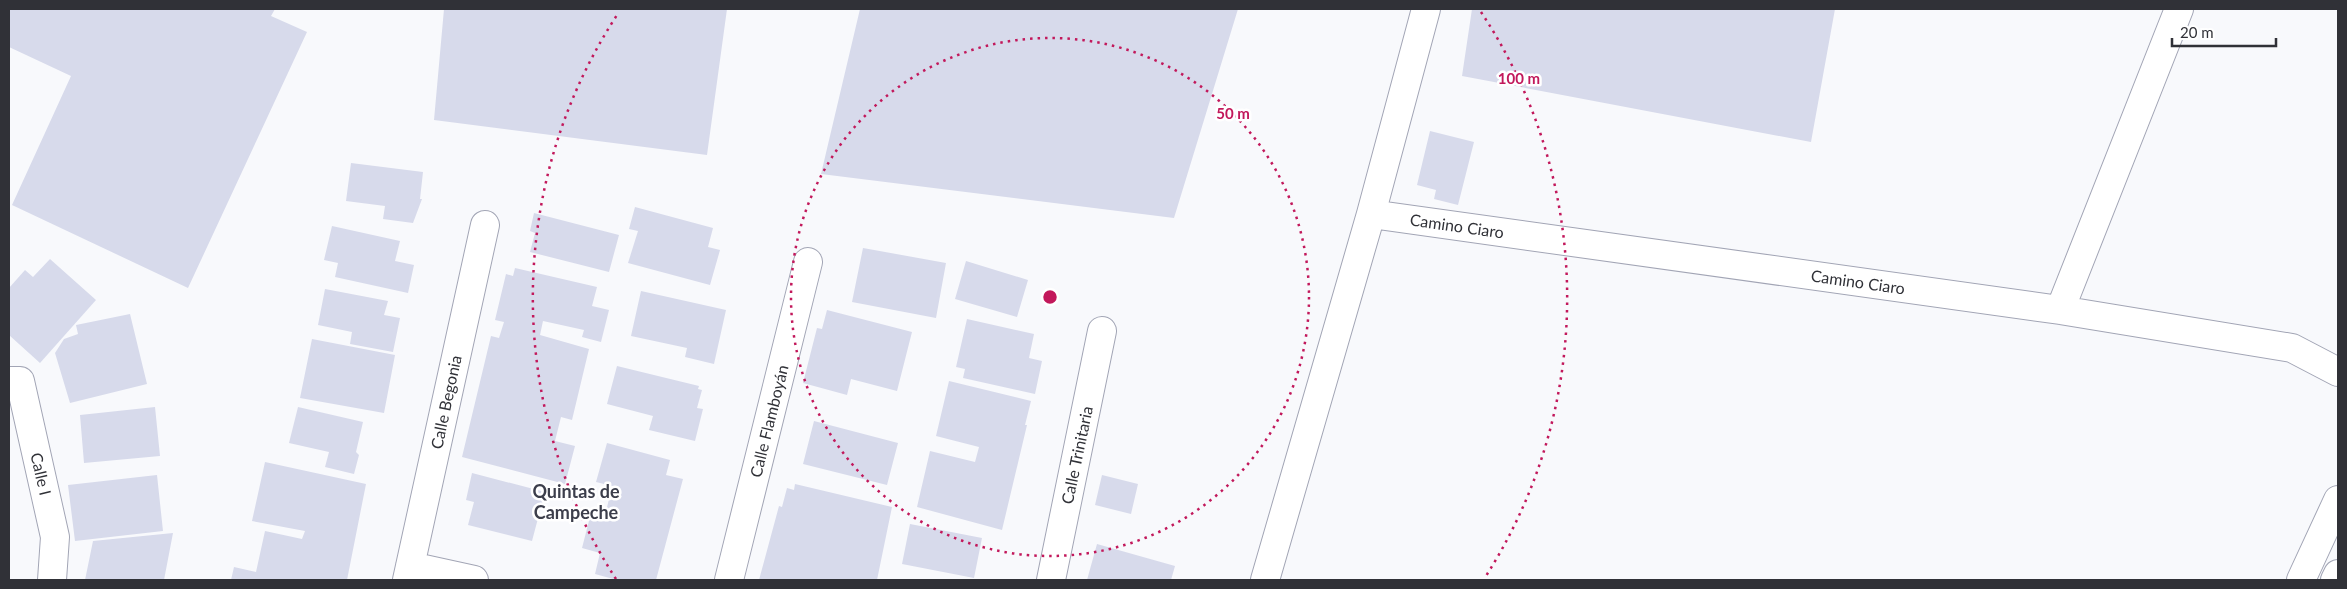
<svg xmlns="http://www.w3.org/2000/svg" width="2347" height="589" viewBox="0 0 2347 589" font-family="Lato,sans-serif">
<style>
.building{fill:#d7daeb}
.lines{fill:none;stroke-linecap:round;stroke-linejoin:round}
.street-casing{stroke:#a2a5b5;stroke-width:30}
.street{stroke:#fff;stroke-width:28}
.ring{fill:none;stroke:#c2185b;stroke-width:2.5;stroke-dasharray:2.5 5}
.labels{text-anchor:middle;stroke-width:5;stroke-linejoin:round;paint-order:stroke}
.street-label{font-size:16px;fill:#303137;stroke:#fff}
.neighbourhood-label{font-size:18px;font-weight:bold;fill:#3c3e4b;stroke:#fff}
.centre{fill:#c2185b;stroke:#fff;stroke-width:2.5}
.ring-label{font-size:15px;text-anchor:middle;font-weight:bold;fill:#c2185b;stroke:#fff;stroke-width:5;stroke-linejoin:round;paint-order:stroke}
</style>
<rect width="100%" height="100%" fill="#f8f9fc"/>
<path class="building" d="M 9,9 L 275,9 L 271,16 L 307,32 L 188,288 L 12,205 L 71,76 L 9,47 Z
M 444,9 L 727,9 L 707,155 L 434,120 Z
M 860,9 L 1238,9 L 1174,218 L 821,174 Z
M 1472,9 L 1835,9 L 1811,142 L 1462,76 Z
M 1430,131 L 1474,142 L 1458,205 L 1434,199 L 1436,190 L 1417,185 Z
M 351,163 L 423,172 L 420,199 L 422,199 L 413,223 L 383,219 L 385,206 L 346,201 Z
M 635,207 L 713,228 L 708,247 L 720,250 L 710,285 L 628,263 L 638,231 L 629,229 Z
M 534,213 L 619,235 L 609,272 L 530,252 L 535,233 L 530,231 Z
M 332,226 L 400,241 L 395,261 L 414,265 L 408,293 L 335,277 L 338,263 L 324,260 Z
M 863,248 L 946,263 L 936,318 L 852,302 Z
M 50,259 L 96,300 L 40,363 L 9,335 L 9,288 L 25,270 L 33,277 Z
M 966,261 L 1028,280 L 1017,317 L 955,299 Z
M 515,268 L 597,287 L 592,306 L 609,310 L 601,342 L 582,337 L 584,330 L 543,321 L 540,335 L 589,349 L 572,420 L 561,417 L 555,441 L 575,446 L 565,484 L 462,457 L 491,336 L 499,338 L 504,322 L 495,320 L 506,274 L 513,276 Z
M 325,289 L 388,301 L 384,315 L 400,318 L 393,352 L 350,344 L 352,332 L 318,325 Z
M 641,291 L 726,310 L 714,364 L 685,357 L 687,348 L 631,336 Z
M 827,310 L 912,332 L 897,391 L 851,379 L 847,395 L 803,383 L 817,328 L 822,329 Z
M 130,314 L 147,384 L 70,403 L 55,353 L 64,339 L 78,334 L 76,325 Z
M 967,319 L 1034,334 L 1029,358 L 1042,361 L 1035,394 L 963,378 L 965,369 L 956,367 Z
M 312,339 L 395,355 L 384,413 L 300,398 Z
M 617,366 L 699,386 L 698,389 L 702,390 L 697,408 L 703,409 L 695,441 L 649,430 L 653,416 L 607,404 Z
M 949,381 L 1031,401 L 1025,425 L 1027,425 L 1002,530 L 917,507 L 930,451 L 975,462 L 979,447 L 936,436 Z
M 155,407 L 160,456 L 84,463 L 80,415 Z
M 298,407 L 363,422 L 356,452 L 359,455 L 354,474 L 325,467 L 329,452 L 289,443 Z
M 814,421 L 898,443 L 887,485 L 803,464 Z
M 607,443 L 670,460 L 666,475 L 683,479 L 656,580 L 617,580 L 595,574 L 600,553 L 582,548 L 591,513 L 605,516 L 612,486 L 596,482 Z
M 265,462 L 366,484 L 347,580 L 231,580 L 234,567 L 256,572 L 265,531 L 302,539 L 305,531 L 252,521 Z
M 472,473 L 545,492 L 532,541 L 468,525 L 474,502 L 466,500 Z
M 157,475 L 163,531 L 75,541 L 68,485 Z
M 1102,475 L 1138,484 L 1131,514 L 1095,505 Z
M 795,484 L 892,507 L 877,580 L 759,580 L 779,506 L 782,507 L 787,488 L 794,490 Z
M 910,524 L 982,538 L 974,578 L 902,564 Z
M 173,533 L 164,580 L 85,580 L 93,541 Z
M 1097,544 L 1175,566 L 1171,580 L 1087,580 Z"/>
<g class="lines">
<g class="street-casing">
<path id="street" d="M 1371,214 L 2060,310 L 2292,348 L 2338,372
M 2060,310 L 2179,9
M 9,381 L 20,381 L 55,537 L 52,580
M 410,566 L 474,580
M 407,580 L 485,225
M 729,580 L 808,262
M 1051,580 L 1102,331
M 1265,580 L 1371,214 L 1426,9
M 2301,580 L 2338,500
M 2335,580 L 2338,574"/>
</g>
<use href="#street" class="street"/>
</g>
<g class="ring">
<circle cx="1050" cy="297" r="259"/>
<path d="M616 579A517 517 0 0 1 619 12M1481 12A517 517 0 0 1 1484 579"/>
</g>
<g class="labels">
<g class="street-label">
<text transform="translate(1457 226) rotate(8)" y="6">Camino Ciaro</text>
<text transform="translate(1858 282) rotate(8)" y="6">Camino Ciaro</text>
<text transform="translate(446 402) rotate(-78)" y="6">Calle Begonia</text>
<text transform="translate(769 421) rotate(-76)" y="6">Calle Flamboyán</text>
<text transform="translate(1077 455) rotate(-78)" y="6">Calle Trinitaria</text>
<text transform="translate(41 474) rotate(77)" y="6">Calle I</text>
</g>
<g class="neighbourhood-label">
<text x="576" y="498">Quintas de<tspan x="576" dy="21">Campeche</tspan></text>
</g>
</g>
<circle cx="1050" cy="297" r="8" class="centre"/>
<g class="ring-label">
<text x="1519" y="84">100 m</text>
<text x="1233" y="119">50 m</text>
</g>
<rect width="2347" height="589" fill="none" stroke="#303137" stroke-width="20"/>
<path d="M2172 38v8h104v-8" fill="none" stroke="#303137" stroke-width="2.5"/>
<text x="2180" y="38" font-size="15" fill="#303137" stroke="#ffffff" stroke-width="4" paint-order="stroke">20 m</text>
</svg>
